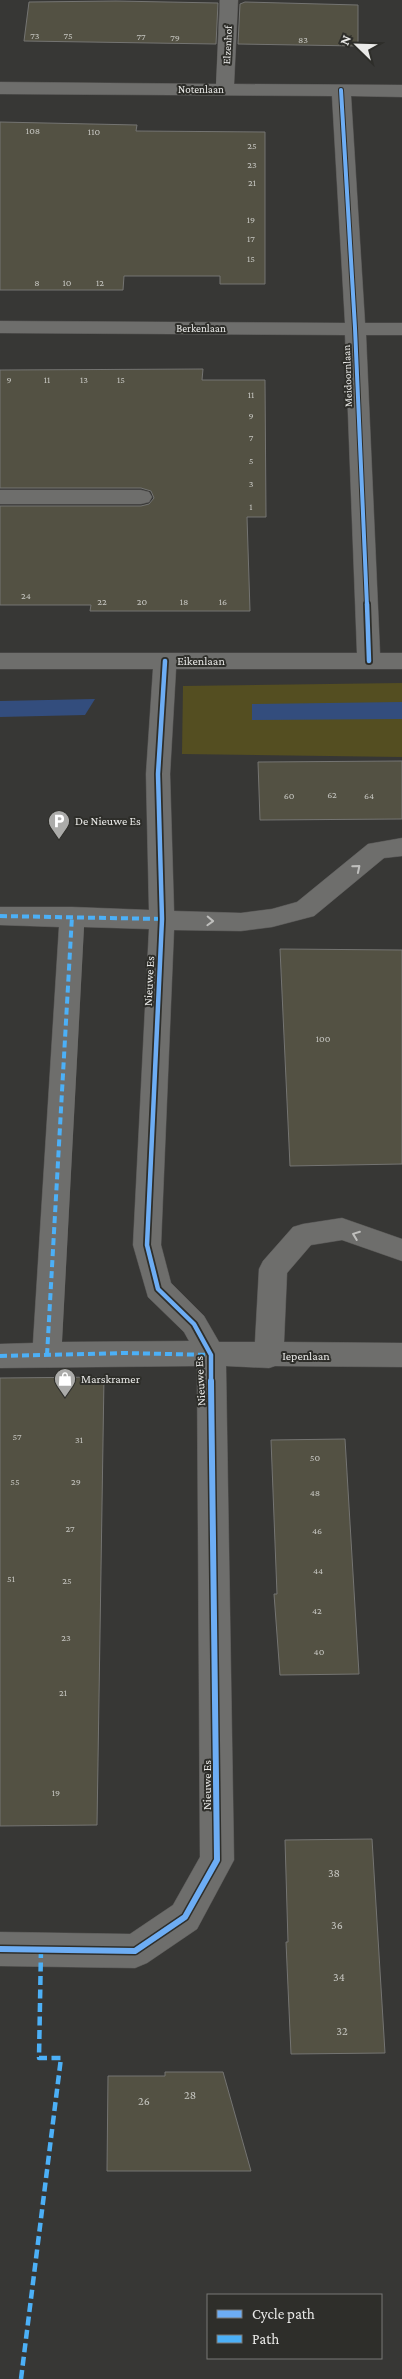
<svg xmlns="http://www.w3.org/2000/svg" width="402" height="2379" viewBox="0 0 402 2379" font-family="'Crimson Pro',serif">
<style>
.green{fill:#544e21}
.water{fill:#334d7d}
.building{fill:#535143;stroke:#747472}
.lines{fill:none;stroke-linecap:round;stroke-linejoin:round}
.lane-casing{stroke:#545352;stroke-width:1}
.street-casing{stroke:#545352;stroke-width:1}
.lane{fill:#6e6e6c;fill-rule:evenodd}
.street{fill:#6e6e6c;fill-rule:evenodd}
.quiet-far1{stroke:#4cb0f7;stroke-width:4;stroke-dasharray:7 4;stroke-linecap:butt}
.quiet{stroke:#4cb0f7;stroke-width:4.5;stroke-dasharray:9 4.5;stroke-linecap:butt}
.cycleway-far2-casing{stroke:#2e2e2a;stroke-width:6}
.cycleway-far1-casing{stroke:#2e2e2a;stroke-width:8}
.cycleway-casing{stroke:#2e2e2a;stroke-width:9}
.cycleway-far2{stroke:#6dadf4;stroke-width:4}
.cycleway-far1{stroke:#6dadf4;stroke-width:4.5}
.cycleway{stroke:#6dadf4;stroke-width:6}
.oneway{stroke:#bfbfbd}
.labels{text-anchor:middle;stroke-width:4;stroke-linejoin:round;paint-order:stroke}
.number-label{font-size:10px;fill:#c4c4bf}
.far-street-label{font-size:11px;fill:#eaeae8;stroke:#2e2e2a}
.street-label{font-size:12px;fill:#eaeae8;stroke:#2e2e2a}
.poi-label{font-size:12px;fill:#eaeae8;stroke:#2e2e2a;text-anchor:start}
.near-number-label{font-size:12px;fill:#c4c4bf}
</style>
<rect width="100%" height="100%" fill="#373735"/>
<path class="green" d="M 402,683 L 402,757 L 182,754 L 183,686 Z"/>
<path class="water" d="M 95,699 L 85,715 L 0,717 L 0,701 Z
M 402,702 L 402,719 L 252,720 L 252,704 Z"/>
<path class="building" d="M 116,1 L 218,3 L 216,44 L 24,41 L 29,2 Z
M 245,2 L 358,5 L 358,46 L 238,44 L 240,4 Z
M 0,122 L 137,125 L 136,131 L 265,132 L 265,284 L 220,284 L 220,276 L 124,276 L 123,290 L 0,290 Z
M 203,369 L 202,380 L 265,380 L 266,517 L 247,517 L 250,611 L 90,611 L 91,605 L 0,605 L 0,506 L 141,506 L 149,504 L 154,498 L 151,491 L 141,488 L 0,488 L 0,370 Z
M 402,761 L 402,819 L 260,820 L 258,762 Z
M 280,949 L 402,950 L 402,1164 L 290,1166 Z
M 104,1377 L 97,1825 L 0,1826 L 0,1378 Z
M 345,1439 L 359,1674 L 280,1675 L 274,1594 L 277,1594 L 271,1440 Z
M 372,1839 L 385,2053 L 291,2054 L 286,1942 L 288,1942 L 285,1840 Z
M 165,2072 L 223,2072 L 251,2171 L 107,2171 L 108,2076 L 165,2076 Z"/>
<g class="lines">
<g class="lane-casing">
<path id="lane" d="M 0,490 L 141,490 L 149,492 L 152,497 L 149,502 L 141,504 L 0,504 Z"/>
</g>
<g class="street-casing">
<path id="street" d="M 220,0 L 238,0 L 234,84 L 402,85 L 402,97 L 351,96 L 365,323 L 402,323 L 402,335 L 366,335 L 380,653 L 402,653 L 402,669 L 176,669 L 170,774 L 174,911 L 241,913 L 272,909 L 297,902 L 368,844 L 402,838 L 402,856 L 384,858 L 314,916 L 272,927 L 241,931 L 174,930 L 161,1245 L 171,1283 L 204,1316 L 219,1342 L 255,1342 L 259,1269 L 263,1261 L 293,1227 L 303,1224 L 342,1218 L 402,1239 L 402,1261 L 342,1240 L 311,1245 L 287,1273 L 284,1342 L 402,1343 L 402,1367 L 275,1366 L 269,1368 L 226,1366 L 234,1860 L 197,1929 L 147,1963 L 135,1968 L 0,1966 L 0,1932 L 130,1934 L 173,1905 L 200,1857 L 197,1366 L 0,1368 L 0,1344 L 33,1343 L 59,927 L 0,925 L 0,907 L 72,907 L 149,910 L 146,774 L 153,669 L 0,669 L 0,653 L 357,653 L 345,335 L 0,333 L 0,321 L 345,323 L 332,96 L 0,94 L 0,82 L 216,84 ZM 84,927 L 149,929 L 133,1245 L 148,1297 L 184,1332 L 189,1341 L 62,1342 Z"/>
</g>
<use href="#lane" class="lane"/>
<use href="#street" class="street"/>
<path class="quiet-far1" d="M 0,916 L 162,919
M 47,1355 L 72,916
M 0,1356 L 126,1353 L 211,1355"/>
<path class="quiet" d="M 21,2379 L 61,2058 L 39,2058 L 41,1949"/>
<g class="cycleway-far2-casing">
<path id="cycleway-far2" d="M 341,90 L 355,328 L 367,606"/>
</g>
<g class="cycleway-far1-casing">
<path id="cycleway-far1" d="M 367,604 L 369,661
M 165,661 L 158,774 L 162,919 L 147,1245 L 158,1289 L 194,1324 L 211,1355 L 211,1382"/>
</g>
<g class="cycleway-casing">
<path id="cycleway" d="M 0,1949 L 135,1951 L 185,1917 L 217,1860 L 211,1381"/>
</g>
<use href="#cycleway-far2" class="cycleway-far2"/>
<use href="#cycleway-far1" class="cycleway-far1"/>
<use href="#cycleway" class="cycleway"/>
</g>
<defs><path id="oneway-chevron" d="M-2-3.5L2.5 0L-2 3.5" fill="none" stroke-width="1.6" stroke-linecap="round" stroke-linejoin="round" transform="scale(1.25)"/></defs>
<g class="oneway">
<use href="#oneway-chevron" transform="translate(357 868) rotate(-40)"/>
<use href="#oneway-chevron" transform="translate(210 921) rotate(2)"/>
<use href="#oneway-chevron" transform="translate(356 1235) rotate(-159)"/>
</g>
<defs>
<g id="parking-pin" transform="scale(1.125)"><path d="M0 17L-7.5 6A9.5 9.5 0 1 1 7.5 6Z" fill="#ababa9" stroke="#2e2e2a"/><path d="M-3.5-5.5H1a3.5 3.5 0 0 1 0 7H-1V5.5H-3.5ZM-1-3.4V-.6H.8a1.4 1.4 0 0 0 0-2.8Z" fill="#fff"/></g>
<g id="shop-pin" transform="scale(1.125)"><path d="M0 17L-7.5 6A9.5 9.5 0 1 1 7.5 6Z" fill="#ababa9" stroke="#2e2e2a"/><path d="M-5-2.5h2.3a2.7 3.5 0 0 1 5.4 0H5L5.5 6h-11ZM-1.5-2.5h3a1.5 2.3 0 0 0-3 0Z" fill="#fff"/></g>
</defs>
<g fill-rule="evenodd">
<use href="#parking-pin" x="59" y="821"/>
<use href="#shop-pin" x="65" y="1379"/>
</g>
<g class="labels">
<g class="number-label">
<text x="35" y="39">73</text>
<text x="68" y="39">75</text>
<text x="141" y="40">77</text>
<text x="175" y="41">79</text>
<text x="303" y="43">83</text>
<text x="33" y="134">108</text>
<text x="94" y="135">110</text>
<text x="252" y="149">25</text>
<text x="252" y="168">23</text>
<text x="252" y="186">21</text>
<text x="251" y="223">19</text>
<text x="251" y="242">17</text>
<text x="251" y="262">15</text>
<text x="37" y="286">8</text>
<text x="67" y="286">10</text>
<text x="100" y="286">12</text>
<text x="9" y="383">9</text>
<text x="47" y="383">11</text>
<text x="84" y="383">13</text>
<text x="121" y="383">15</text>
<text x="251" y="398">11</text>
<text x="251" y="419">9</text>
<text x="251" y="441">7</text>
<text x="251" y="464">5</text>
<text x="251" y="487">3</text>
<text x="251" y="510">1</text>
<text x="26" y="599">24</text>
<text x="102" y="605">22</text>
<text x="142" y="605">20</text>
<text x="184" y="605">18</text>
<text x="223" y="605">16</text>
<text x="332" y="798">62</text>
<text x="289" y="799">60</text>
<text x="369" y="799">64</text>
<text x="323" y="1042">100</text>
<text x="17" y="1440">57</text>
<text x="79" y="1443">31</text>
<text x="315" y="1461">50</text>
<text x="15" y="1485">55</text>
<text x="76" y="1485">29</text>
<text x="315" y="1496">48</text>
<text x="70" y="1532">27</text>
<text x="317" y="1534">46</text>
<text x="318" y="1574">44</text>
<text x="11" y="1582">51</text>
<text x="67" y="1584">25</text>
<text x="317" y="1614">42</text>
<text x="66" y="1641">23</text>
<text x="319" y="1655">40</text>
<text x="63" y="1696">21</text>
<text x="56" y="1796">19</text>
</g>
<g class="far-street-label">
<text transform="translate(227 45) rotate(-87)" y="4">Elzenhof</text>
<text x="201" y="93">Notenlaan</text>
<text x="201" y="332">Berkenlaan</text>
<text transform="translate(347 376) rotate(-92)" y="4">Meidoornlaan</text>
</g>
<g class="street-label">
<text x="201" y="665">Eikenlaan</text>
<text transform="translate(149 981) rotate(-87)" y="4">Nieuwe Es</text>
<text x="306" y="1360">Iepenlaan</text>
<text transform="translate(200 1381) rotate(-93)" y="4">Nieuwe Es</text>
<text transform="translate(207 1785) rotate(-90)" y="4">Nieuwe Es</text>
</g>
<g class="poi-label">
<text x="75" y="825">De Nieuwe Es</text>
<text x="81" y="1383">Marskramer</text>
</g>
<g class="near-number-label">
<text x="334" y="1877">38</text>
<text x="337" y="1929">36</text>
<text x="339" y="1981">34</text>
<text x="342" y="2035">32</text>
<text x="190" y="2099">28</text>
<text x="144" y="2105">26</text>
</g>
</g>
<rect x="207" y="2294" width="175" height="65" fill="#2e2e2a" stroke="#797976"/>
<rect x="217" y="2310" width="25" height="8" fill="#6dadf4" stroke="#797976"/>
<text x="252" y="2319" font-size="15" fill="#eaeae8">Cycle path</text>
<rect x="217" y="2335" width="25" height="8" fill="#4cb0f7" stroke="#797976"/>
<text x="252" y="2344" font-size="15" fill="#eaeae8">Path</text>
<g transform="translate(357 45) rotate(293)" stroke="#2e2e2a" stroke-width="4" paint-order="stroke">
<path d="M0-4L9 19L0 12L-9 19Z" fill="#eaeae8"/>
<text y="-8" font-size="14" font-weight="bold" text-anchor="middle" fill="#eaeae8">N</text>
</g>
</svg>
